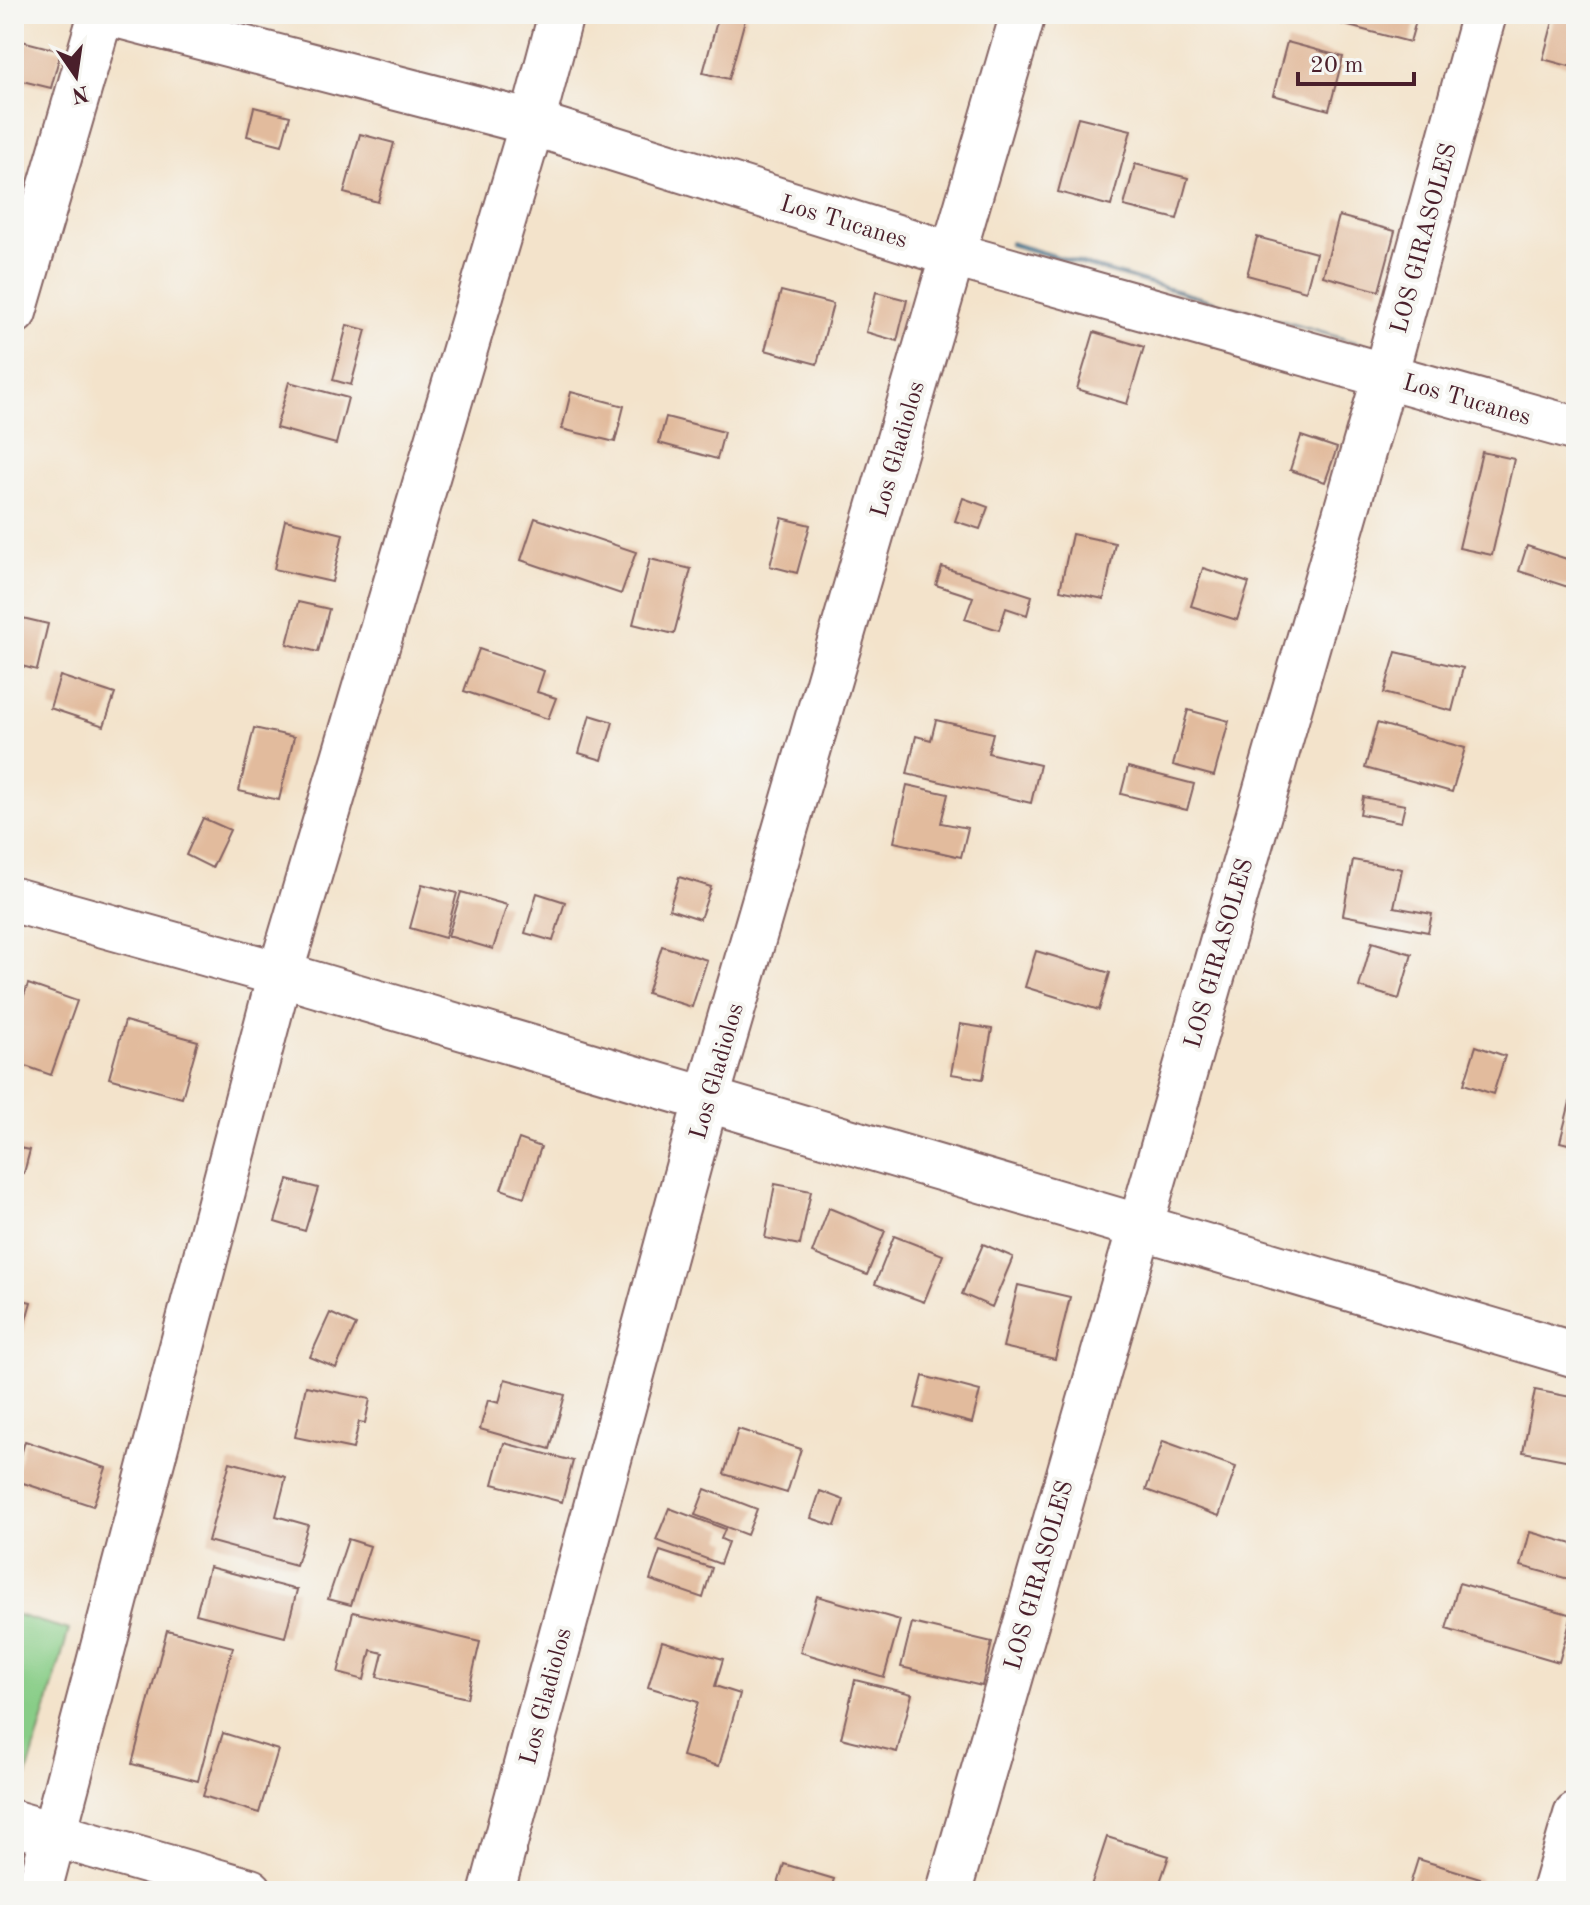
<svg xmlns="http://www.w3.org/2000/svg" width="1590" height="1905" viewBox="0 0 1590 1905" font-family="'Old Standard TT',serif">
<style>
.green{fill:#88cd87;stroke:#697659;stroke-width:2}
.water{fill:#55b4d3;stroke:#506a7f;stroke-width:2}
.building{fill:#e2bb9d}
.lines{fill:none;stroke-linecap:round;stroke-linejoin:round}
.minor-casing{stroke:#856463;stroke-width:48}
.tertiary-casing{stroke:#856463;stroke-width:48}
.minor{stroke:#fff;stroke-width:44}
.tertiary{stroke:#fff;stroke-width:44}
.labels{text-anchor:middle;stroke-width:8;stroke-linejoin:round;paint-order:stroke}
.street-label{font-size:24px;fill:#4a1f2b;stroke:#f6f6f2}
</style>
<rect width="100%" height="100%" fill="#f6f6f2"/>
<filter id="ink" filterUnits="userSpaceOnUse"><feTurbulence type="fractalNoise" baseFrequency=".0125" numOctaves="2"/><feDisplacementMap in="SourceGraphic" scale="16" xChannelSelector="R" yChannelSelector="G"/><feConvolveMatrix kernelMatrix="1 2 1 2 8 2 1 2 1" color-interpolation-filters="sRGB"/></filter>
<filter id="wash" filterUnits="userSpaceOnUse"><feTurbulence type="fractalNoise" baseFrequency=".006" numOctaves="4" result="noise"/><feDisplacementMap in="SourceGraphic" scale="32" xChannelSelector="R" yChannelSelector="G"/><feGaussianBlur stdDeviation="1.8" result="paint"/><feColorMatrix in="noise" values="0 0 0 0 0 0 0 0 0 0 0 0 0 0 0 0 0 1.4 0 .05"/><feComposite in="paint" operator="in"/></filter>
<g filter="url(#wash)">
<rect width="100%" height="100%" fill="#f3e3cb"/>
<path class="green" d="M 14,1614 L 69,1630 L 25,1782 L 14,1778 Z"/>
<path class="water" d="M 1010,242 L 1380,349 L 1010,245 Z"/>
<g id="blocks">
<path class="building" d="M 719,14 L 746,16 L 729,79 L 703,73 Z
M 1339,14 L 1418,14 L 1410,42 L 1337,23 Z
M 1555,14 L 1576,14 L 1576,68 L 1543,59 Z
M 18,40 L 61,51 L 51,88 L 14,79 Z
M 1287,42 L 1343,57 L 1329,110 L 1273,95 Z
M 254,107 L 290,116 L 282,145 L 247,136 Z
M 1078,117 L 1131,130 L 1111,206 L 1058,192 Z
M 360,134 L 394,143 L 378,202 L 344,193 Z
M 1135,164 L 1188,178 L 1177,219 L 1124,206 Z
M 1339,216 L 1395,231 L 1379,291 L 1323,276 Z
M 1257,237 L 1316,253 L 1306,291 L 1247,275 Z
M 781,291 L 833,304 L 817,364 L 765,350 Z
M 876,292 L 907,300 L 897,341 L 866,332 Z
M 347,325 L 366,330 L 351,385 L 333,380 Z
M 1094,332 L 1144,347 L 1127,404 L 1077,389 Z
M 289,382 L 348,398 L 336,444 L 276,428 Z
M 571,392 L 624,406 L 615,442 L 562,429 Z
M 666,417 L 724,432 L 717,459 L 659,443 Z
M 1301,436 L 1337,448 L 1325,482 L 1290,470 Z
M 1482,452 L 1514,459 L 1492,555 L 1459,548 Z
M 963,498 L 988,507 L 980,529 L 955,521 Z
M 535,518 L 636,552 L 621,594 L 521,560 Z
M 782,518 L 810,525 L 797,573 L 770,566 Z
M 285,520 L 343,534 L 332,582 L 274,569 Z
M 1072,534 L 1115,543 L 1104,599 L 1060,590 Z
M 1527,546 L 1576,562 L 1568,587 L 1519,571 Z
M 650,559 L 691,569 L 674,634 L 633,624 Z
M 942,567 L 1032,596 L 1027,615 L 1006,608 L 999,630 L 965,619 L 973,597 L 936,585 Z
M 1203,568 L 1249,583 L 1237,620 L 1191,606 Z
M 298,602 L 329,609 L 318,652 L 287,644 Z
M 14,616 L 48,624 L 37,670 L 14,664 Z
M 479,649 L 544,671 L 537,692 L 556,698 L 548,719 L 464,691 Z
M 1396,652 L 1463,668 L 1452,711 L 1384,693 Z
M 60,676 L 115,694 L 104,726 L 50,708 Z
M 1188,710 L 1229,721 L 1214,776 L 1173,765 Z
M 590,715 L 613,722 L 602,760 L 579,753 Z
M 936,720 L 993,733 L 988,753 L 1040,765 L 1031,803 L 907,774 L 916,736 L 931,740 Z
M 1377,723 L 1465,748 L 1452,792 L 1365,768 Z
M 254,728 L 294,737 L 279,800 L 239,791 Z
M 1128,767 L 1194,784 L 1187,810 L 1121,794 Z
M 907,785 L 948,794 L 941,823 L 968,828 L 961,857 L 894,842 Z
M 1363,797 L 1405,805 L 1401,822 L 1360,814 Z
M 203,818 L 230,830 L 212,868 L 186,855 Z
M 1353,860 L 1402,869 L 1394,907 L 1432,914 L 1428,932 L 1343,915 Z
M 679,877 L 711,887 L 700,919 L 669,909 Z
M 422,884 L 457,893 L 445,938 L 410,928 Z
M 461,892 L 507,905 L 493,949 L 448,936 Z
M 537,893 L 565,902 L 553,941 L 525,933 Z
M 1372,942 L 1412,954 L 1399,999 L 1359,987 Z
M 662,946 L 707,960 L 692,1007 L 647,993 Z
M 1036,951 L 1110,973 L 1099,1010 L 1025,987 Z
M 28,984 L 77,1001 L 51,1075 L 14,1062 L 14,1024 Z
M 125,1021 L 198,1041 L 182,1098 L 109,1078 Z
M 960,1024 L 992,1029 L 983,1079 L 951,1074 Z
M 1476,1046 L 1505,1056 L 1493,1094 L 1464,1084 Z
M 1570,1102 L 1576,1104 L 1576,1146 L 1560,1142 Z
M 519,1139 L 541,1147 L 524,1197 L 501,1189 Z
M 14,1147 L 30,1150 L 24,1173 L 14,1171 Z
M 288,1180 L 318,1188 L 305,1231 L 275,1222 Z
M 775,1184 L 811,1191 L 800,1245 L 765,1238 Z
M 829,1208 L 885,1231 L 867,1275 L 812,1253 Z
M 894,1236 L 943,1255 L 924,1302 L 875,1284 Z
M 983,1244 L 1013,1257 L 992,1307 L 962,1294 Z
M 1018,1285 L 1070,1297 L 1055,1359 L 1003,1347 Z
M 14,1298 L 31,1302 L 15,1359 L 14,1359 Z
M 330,1313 L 356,1325 L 336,1368 L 310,1357 Z
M 923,1376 L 980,1391 L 972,1423 L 915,1408 Z
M 505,1379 L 565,1395 L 550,1449 L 480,1429 L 488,1400 L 499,1403 Z
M 306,1386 L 370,1399 L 365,1423 L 359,1422 L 353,1449 L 295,1437 Z
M 1535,1390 L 1576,1398 L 1576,1462 L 1523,1452 Z
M 738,1429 L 801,1449 L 787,1493 L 724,1474 Z
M 25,1441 L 106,1468 L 93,1506 L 14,1480 Z
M 1163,1441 L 1236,1467 L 1219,1516 L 1146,1490 Z
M 504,1443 L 573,1461 L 562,1502 L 493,1484 Z
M 230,1462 L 286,1477 L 276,1516 L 308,1525 L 296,1565 L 208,1541 Z
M 705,1489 L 757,1509 L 747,1535 L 695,1515 Z
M 820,1491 L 844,1500 L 835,1526 L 811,1518 Z
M 669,1508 L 725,1529 L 721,1539 L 728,1542 L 720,1564 L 656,1540 Z
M 1530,1532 L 1576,1545 L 1576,1581 L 1521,1566 Z
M 348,1539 L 370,1546 L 351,1605 L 328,1599 Z
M 660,1551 L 712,1568 L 703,1598 L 650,1580 Z
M 209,1567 L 297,1590 L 285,1637 L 196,1614 Z
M 1459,1583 L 1572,1615 L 1559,1662 L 1446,1629 Z
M 817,1596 L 900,1620 L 884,1677 L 800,1652 Z
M 353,1612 L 480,1642 L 467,1698 L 377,1677 L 383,1653 L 371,1650 L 364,1680 L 338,1673 Z
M 912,1623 L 992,1642 L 982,1686 L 901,1667 Z
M 167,1630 L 233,1647 L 198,1781 L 132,1764 Z
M 662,1641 L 723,1659 L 715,1686 L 740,1694 L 719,1766 L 682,1756 L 698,1702 L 648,1687 Z
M 855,1680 L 912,1694 L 897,1752 L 841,1738 Z
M 223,1733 L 278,1750 L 259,1813 L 203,1796 Z
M 1107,1837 L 1169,1856 L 1157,1891 L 1107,1891 L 1091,1886 Z
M 1418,1859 L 1480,1878 L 1476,1891 L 1408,1891 Z
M 784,1864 L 834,1879 L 830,1891 L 776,1891 Z"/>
</g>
</g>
<g filter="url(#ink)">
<use href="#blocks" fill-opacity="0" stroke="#856463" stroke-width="2"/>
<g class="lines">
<g class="minor-casing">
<path id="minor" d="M 14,312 L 101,14
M 14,900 L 280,974 L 1576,1355
M 14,1823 L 250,1891
M 39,1891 L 280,974 L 532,123 L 561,14
M 492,1891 L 706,1101 L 1023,14
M 949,1891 L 1385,376 L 1484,14
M 1554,1891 L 1576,1815"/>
</g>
<g class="tertiary-casing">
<path id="tertiary" d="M 112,14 L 532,123 L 954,255 L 1576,429"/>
</g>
<use href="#minor" class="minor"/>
<use href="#tertiary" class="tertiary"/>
</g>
</g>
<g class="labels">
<g class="street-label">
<text transform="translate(844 221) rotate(17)" y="8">Los Tucanes</text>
<text transform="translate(1423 238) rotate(-75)" y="8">LOS GIRASOLES</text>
<text transform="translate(1467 399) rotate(16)" y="8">Los Tucanes</text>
<text transform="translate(897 449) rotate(-74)" y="8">Los Gladiolos</text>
<text transform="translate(1218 953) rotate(-74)" y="8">LOS GIRASOLES</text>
<text transform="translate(716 1071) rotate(-74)" y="8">Los Gladiolos</text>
<text transform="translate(1038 1575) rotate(-74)" y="8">LOS GIRASOLES</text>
<text transform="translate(545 1696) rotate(-75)" y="8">Los Gladiolos</text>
</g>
</g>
<rect width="1590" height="1905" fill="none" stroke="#f6f6f2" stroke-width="48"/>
<g transform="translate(76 76) rotate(167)" stroke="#f6f6f2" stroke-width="6" paint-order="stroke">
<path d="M0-6L14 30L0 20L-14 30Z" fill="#4a1f2b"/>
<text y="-12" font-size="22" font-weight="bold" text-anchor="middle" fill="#4a1f2b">N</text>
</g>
<path d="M1298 72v12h116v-12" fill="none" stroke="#4a1f2b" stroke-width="4"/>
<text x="1310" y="72" font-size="24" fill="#4a1f2b" stroke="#f6f6f2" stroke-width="6" paint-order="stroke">20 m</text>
</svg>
